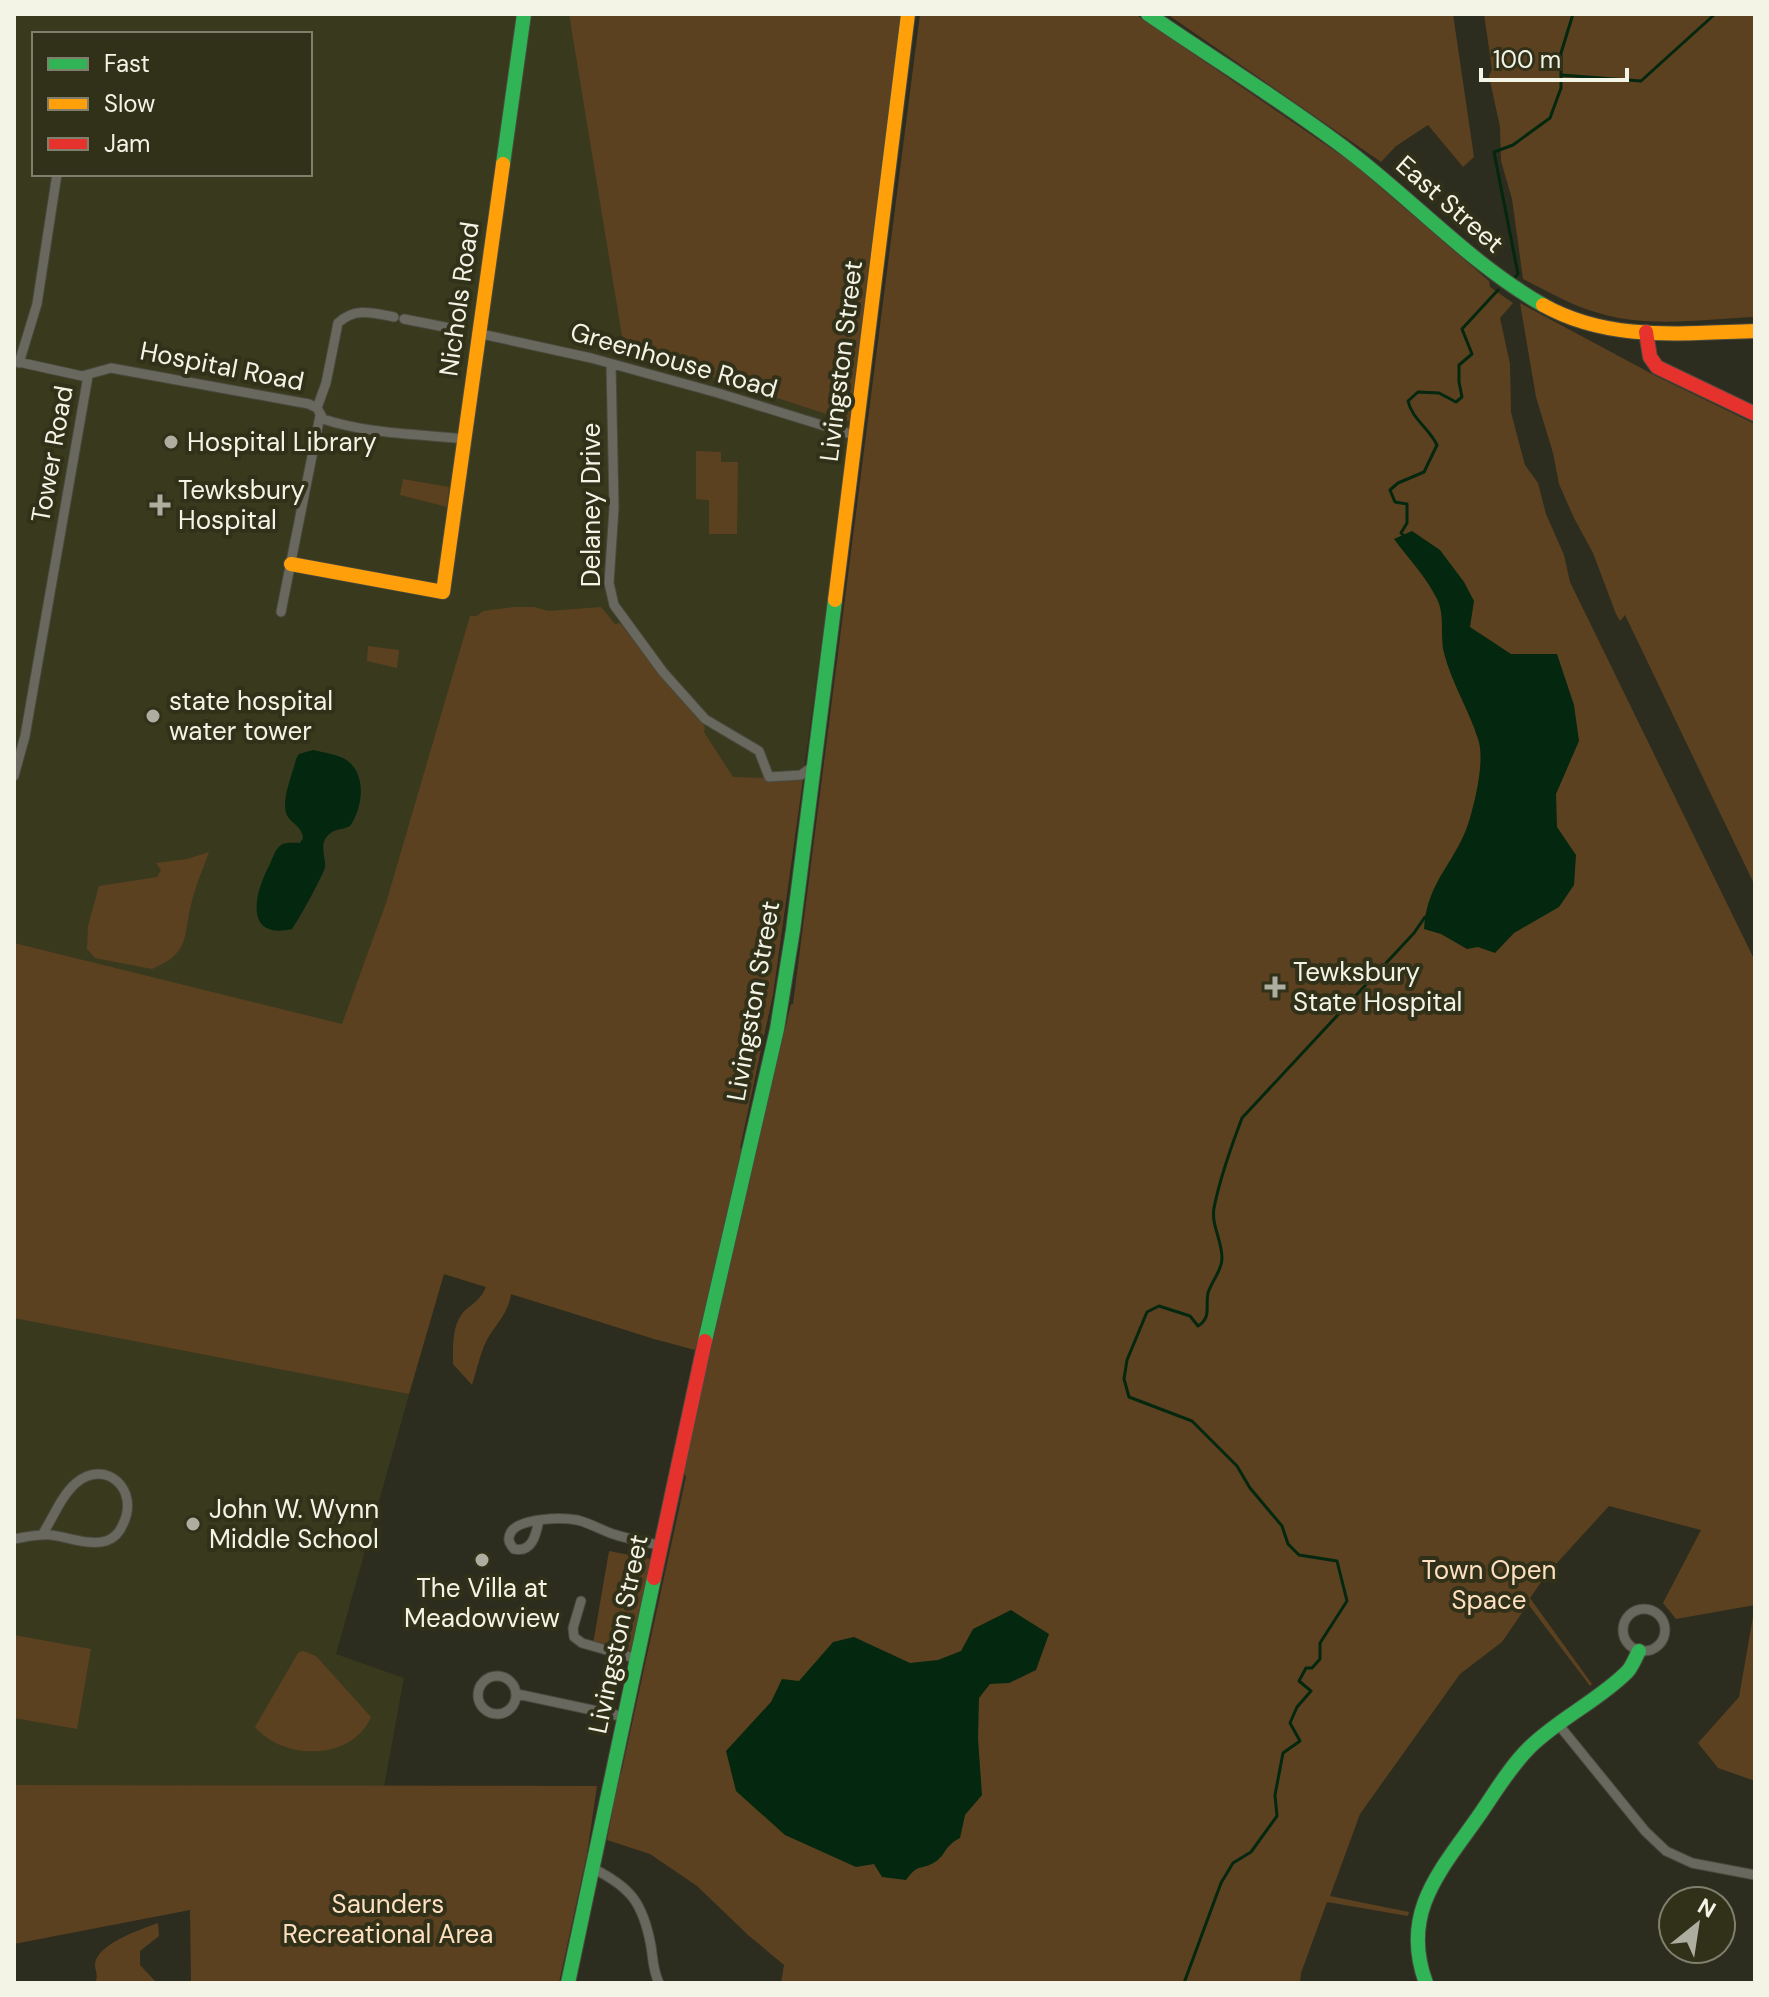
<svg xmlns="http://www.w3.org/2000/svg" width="1769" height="1997" viewBox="0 0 1769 1997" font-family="'DM Sans',sans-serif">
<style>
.built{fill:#39391d;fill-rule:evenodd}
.green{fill:#5c4120}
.water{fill:#04270f}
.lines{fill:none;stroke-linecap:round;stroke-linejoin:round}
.stream{stroke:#04270f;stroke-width:3}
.street-casing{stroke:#49493e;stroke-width:11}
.fast-casing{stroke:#49493e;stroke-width:16}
.slow-casing{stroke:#49493e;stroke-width:16}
.jam-casing{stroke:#49493e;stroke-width:16}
.street{stroke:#68685e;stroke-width:9}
.fast{stroke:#30b455;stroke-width:14}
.slow{stroke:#ff9f0a;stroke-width:14}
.jam{stroke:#e5322d;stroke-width:14}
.poi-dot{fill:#adaea0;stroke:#31311a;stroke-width:3}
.labels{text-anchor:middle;stroke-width:8;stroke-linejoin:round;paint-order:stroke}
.street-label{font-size:26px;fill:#f3f4e6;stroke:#31311a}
.poi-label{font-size:26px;fill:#f3f4e6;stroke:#31311a;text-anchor:start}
.park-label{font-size:26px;fill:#fedfbf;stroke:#31311a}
</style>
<rect width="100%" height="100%" fill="#2c2c1f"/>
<path class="built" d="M 14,14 L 902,14 L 845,474 L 773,994 L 695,1350 L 443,1274 L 336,1654 L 404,1678 L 384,1787 L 14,1785 ZM 34,34 L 310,34 L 310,174 L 34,174 Z"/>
<path class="green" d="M 569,14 L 902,14 L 851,422 L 624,348 Z
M 920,14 L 1135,14 L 1351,162 L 1489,281 L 1490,287 L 1513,303 L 1500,318 L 1510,364 L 1511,412 L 1518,439 L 1525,465 L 1538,483 L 1546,514 L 1564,555 L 1570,582 L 1755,961 L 1755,1781 L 1718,1768 L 1698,1743 L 1739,1697 L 1755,1605 L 1676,1619 L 1663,1603 L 1701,1530 L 1609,1506 L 1546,1575 L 1530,1598 L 1592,1684 L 1590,1686 L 1528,1604 L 1502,1642 L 1460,1674 L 1360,1814 L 1330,1896 L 1409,1912 L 1408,1916 L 1327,1902 L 1301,1973 L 1300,1983 L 781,1983 L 784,1965 L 748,1935 L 697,1886 L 650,1854 L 607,1840 L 619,1775 L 621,1774 L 686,1477 L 683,1469 L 736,1233 L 791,1004 L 793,1004 Z
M 1167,14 L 1453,14 L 1474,157 L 1463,167 L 1428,125 L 1396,146 L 1381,162 Z
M 1484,14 L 1755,14 L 1755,317 C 1705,319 1651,328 1602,314 C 1574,307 1549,292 1523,279 L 1512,199 L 1501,161 L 1500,127 L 1489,76 L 1492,69 Z
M 1520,303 L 1654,375 L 1755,424 L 1755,886 L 1625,615 L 1620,621 L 1616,614 L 1593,553 L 1574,518 L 1559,484 L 1553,453 L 1536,397 Z
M 696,451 L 721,452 L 721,462 L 738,462 L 737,534 L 709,534 L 709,500 L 696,499 Z
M 403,479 L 449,487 L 447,507 L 400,495 Z
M 513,607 L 534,607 L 548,611 L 601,607 L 615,624 L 620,623 L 705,727 L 704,732 L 733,777 L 803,779 L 773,994 L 740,1148 L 743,1149 L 695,1350 L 654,1339 L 511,1294 C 508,1316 492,1327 484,1346 C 479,1359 476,1372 472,1385 L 453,1364 C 453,1351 452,1329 460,1317 C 467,1305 478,1305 486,1287 L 444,1274 L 409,1394 L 14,1318 L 14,943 L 342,1024 L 386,903 L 470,616 L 477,616 L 483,611 Z
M 368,646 L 399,650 L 397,668 L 367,661 Z
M 209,852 C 203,869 195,887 191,905 C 183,940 189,953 152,969 L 95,958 L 87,949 L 88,926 L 99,886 L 157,877 L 161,870 L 156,863 L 187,859 Z
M 609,1551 L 651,1559 L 632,1651 L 593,1644 Z
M 14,1635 L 91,1649 L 77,1729 L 14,1718 Z
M 303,1651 L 316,1656 L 371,1717 C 352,1761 284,1761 255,1727 L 298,1653 Z
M 14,1785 L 597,1786 L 587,1854 L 559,1983 L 191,1983 L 190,1910 L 14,1944 Z
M 158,1923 L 159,1936 L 140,1951 L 140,1965 L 157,1983 L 95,1983 C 99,1975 95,1972 95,1964 C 97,1944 141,1929 158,1923 Z"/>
<path class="water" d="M 1412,531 L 1440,550 L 1464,582 L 1474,601 L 1470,627 L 1511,654 L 1557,654 L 1574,705 L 1579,741 L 1556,794 L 1557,827 L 1576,855 L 1574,885 L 1559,907 L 1514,933 L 1495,953 L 1478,947 L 1467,949 L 1441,934 L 1424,929 C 1427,879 1457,863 1470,818 C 1476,797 1485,759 1478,739 C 1469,710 1452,684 1444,653 C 1440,637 1445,614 1437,599 C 1427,578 1408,558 1394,539 Z
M 313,750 C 324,753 340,754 349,762 C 367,777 362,809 350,826 C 345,829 337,829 332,832 C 317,842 326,856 325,867 C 324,874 298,921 292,929 C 244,940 254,894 269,866 C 272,860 275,849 281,845 C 286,842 294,843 300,843 L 303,838 C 302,827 294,825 288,817 C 279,803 293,774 296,759 L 299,754 Z
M 1011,1610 L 1049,1634 L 1036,1670 L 1009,1683 L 990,1684 L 979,1698 L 978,1739 L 982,1795 L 965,1815 L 960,1838 C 944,1846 946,1855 935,1862 C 921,1871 919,1862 906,1880 L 882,1877 L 874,1864 L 856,1867 L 785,1835 L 736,1791 L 726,1751 L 771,1702 L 782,1679 L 799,1681 L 833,1642 L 854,1637 L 910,1663 L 938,1660 L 961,1651 L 973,1629 Z"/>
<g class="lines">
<path class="stream" d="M 1561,75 L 1641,81 L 1715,14
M 1515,277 L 1518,274 L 1494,152 L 1513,145 L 1550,118 L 1561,88 L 1561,53 L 1573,14
M 1405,537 L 1401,533 L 1407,523 L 1407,504 L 1395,502 L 1390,490 L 1398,483 L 1424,472 L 1437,445 C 1429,428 1412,419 1408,401 L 1418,392 L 1439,393 L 1456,402 L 1462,397 L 1459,382 L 1459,365 L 1472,354 L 1462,329 L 1498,290
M 1184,1983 L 1221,1883 L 1233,1863 L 1251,1852 L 1277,1816 L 1275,1795 L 1283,1753 L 1300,1741 L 1290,1723 L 1297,1707 L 1311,1691 L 1299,1681 L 1306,1668 L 1312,1668 L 1320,1659 L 1320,1643 L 1347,1601 L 1337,1561 L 1299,1555 L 1288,1544 L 1282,1526 L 1250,1488 L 1237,1466 L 1192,1421 L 1129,1397 L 1124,1379 L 1127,1360 L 1147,1312 L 1159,1306 L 1190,1316 L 1198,1326 C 1212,1317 1205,1306 1208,1293 C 1212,1280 1222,1271 1222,1258 C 1222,1240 1211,1225 1214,1208 C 1220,1177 1231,1147 1242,1118 L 1414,933 L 1425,917"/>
<g class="street-casing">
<path id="street" d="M 404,319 L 460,330
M 477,333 L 591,358 L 718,393 L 857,436
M 14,361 L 82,376 L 111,368 L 309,404 L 317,408 L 323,419 C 368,434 418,434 464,439
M 19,363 L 37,304 L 57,174
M 611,364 L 614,508 L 609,583 L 614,605 L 663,672 L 705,719 L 759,751 L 769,777 L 801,775 L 812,767
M 317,408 L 326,383 L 338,323 C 355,307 373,313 394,317
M 281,612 L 320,416
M 14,776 L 25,736 L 88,376
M 539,1520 C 536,1535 532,1553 514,1549 C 509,1543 507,1539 511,1532 C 520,1518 562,1517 577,1520 C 590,1523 601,1530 613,1534 C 628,1539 645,1542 662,1546
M 14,1539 C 26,1537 38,1534 51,1535 C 68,1537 89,1546 106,1541 C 115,1538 120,1532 123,1524 C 140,1490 106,1458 76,1483 C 61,1496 53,1518 42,1535
M 581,1601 L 573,1628 L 574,1637 L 582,1643 L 638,1659
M1623 1630a21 21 0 1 1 42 0a21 21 0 1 1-42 0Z
M478 1695a19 19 0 1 1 38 0a19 19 0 1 1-38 0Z
M 517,1694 L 625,1717
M 1558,1724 L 1645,1831 L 1666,1851 L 1692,1863 L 1755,1875
M 592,1868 C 631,1887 643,1903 651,1946 C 653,1959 653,1971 659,1983"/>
</g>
<g class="fast-casing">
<path id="fast" d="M 1148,14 C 1215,60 1286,103 1351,153 C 1416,203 1471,264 1543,305
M 503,164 L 524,14
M 705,1341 L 777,1029 L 793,930 L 835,600
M 568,1983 L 654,1578
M 1426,1983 C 1400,1913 1440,1871 1478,1817 C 1494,1794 1509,1768 1529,1748 C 1558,1719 1598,1701 1627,1672 C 1632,1667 1635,1658 1639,1651"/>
</g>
<g class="slow-casing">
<path id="slow" d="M 1543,305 C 1609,342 1682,333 1755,331
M 291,564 L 443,592 L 503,164
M 835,600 L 908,14"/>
</g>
<g class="jam-casing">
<path id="jam" d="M 1646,332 L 1650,357 L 1657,367 L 1755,414
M 654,1578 L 705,1341"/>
</g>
<use href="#street" class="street"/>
<use href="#fast" class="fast"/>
<use href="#slow" class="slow"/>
<use href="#jam" class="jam"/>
</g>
<g class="poi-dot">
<circle cx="171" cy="442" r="8"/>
<path d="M156 493h8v8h8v8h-8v8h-8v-8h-8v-8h8z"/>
<circle cx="153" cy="716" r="8"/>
<path d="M1271 975h8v8h8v8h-8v8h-8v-8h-8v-8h8z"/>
<circle cx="193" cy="1524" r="8"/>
<circle cx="482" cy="1560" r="8"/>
</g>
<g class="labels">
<g class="street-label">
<text transform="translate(1450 204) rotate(41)" y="9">East Street</text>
<text transform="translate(459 299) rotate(-82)" y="9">Nichols Road</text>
<text transform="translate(674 360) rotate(16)" y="9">Greenhouse Road</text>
<text transform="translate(841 361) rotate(-83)" y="9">Livingston Street</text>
<text transform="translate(222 366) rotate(11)" y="9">Hospital Road</text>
<text transform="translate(52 454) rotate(-80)" y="9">Tower Road</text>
<text transform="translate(591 505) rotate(-90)" y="9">Delaney Drive</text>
<text transform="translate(753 1001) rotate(-80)" y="9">Livingston Street</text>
<text transform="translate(618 1634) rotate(-78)" y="9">Livingston Street</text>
</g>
<g class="poi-label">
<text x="187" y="451">Hospital Library</text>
<text x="178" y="499">Tewksbury<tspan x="178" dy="30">Hospital</tspan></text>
<text x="169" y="710">state hospital<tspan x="169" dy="30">water tower</tspan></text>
<text x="1293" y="981">Tewksbury<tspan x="1293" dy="30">State Hospital</tspan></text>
<text x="209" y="1518">John W. Wynn<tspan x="209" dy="30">Middle School</tspan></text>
<text x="482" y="1597" text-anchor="middle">The Villa at<tspan x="482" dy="30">Meadowview</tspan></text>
</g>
<g class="park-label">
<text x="1489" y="1579">Town Open<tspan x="1489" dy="30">Space</tspan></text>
<text x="388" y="1913">Saunders<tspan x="388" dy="30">Recreational Area</tspan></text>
</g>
</g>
<rect width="1769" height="1997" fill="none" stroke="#f3f4e6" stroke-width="32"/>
<rect x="32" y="32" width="280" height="144" fill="#31311a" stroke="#7f7f6c" stroke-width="2"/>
<rect x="48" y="58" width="40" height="12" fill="#30b455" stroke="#7f7f6c" stroke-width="2"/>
<text x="104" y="72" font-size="24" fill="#f3f4e6">Fast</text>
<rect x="48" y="98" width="40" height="12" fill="#ff9f0a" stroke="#7f7f6c" stroke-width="2"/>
<text x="104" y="112" font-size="24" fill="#f3f4e6">Slow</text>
<rect x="48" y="138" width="40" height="12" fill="#e5322d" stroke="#7f7f6c" stroke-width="2"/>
<text x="104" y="152" font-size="24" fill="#f3f4e6">Jam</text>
<g transform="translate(1697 1925) rotate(30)"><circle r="38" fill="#31311a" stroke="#7f7f6c" stroke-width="2"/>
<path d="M0-6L14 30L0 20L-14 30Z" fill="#adaea0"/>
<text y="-12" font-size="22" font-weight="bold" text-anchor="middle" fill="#f3f4e6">N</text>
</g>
<path d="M1481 68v12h146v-12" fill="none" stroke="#f3f4e6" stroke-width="4"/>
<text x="1493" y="68" font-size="24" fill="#f3f4e6" stroke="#31311a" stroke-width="6" paint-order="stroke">100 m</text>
</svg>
